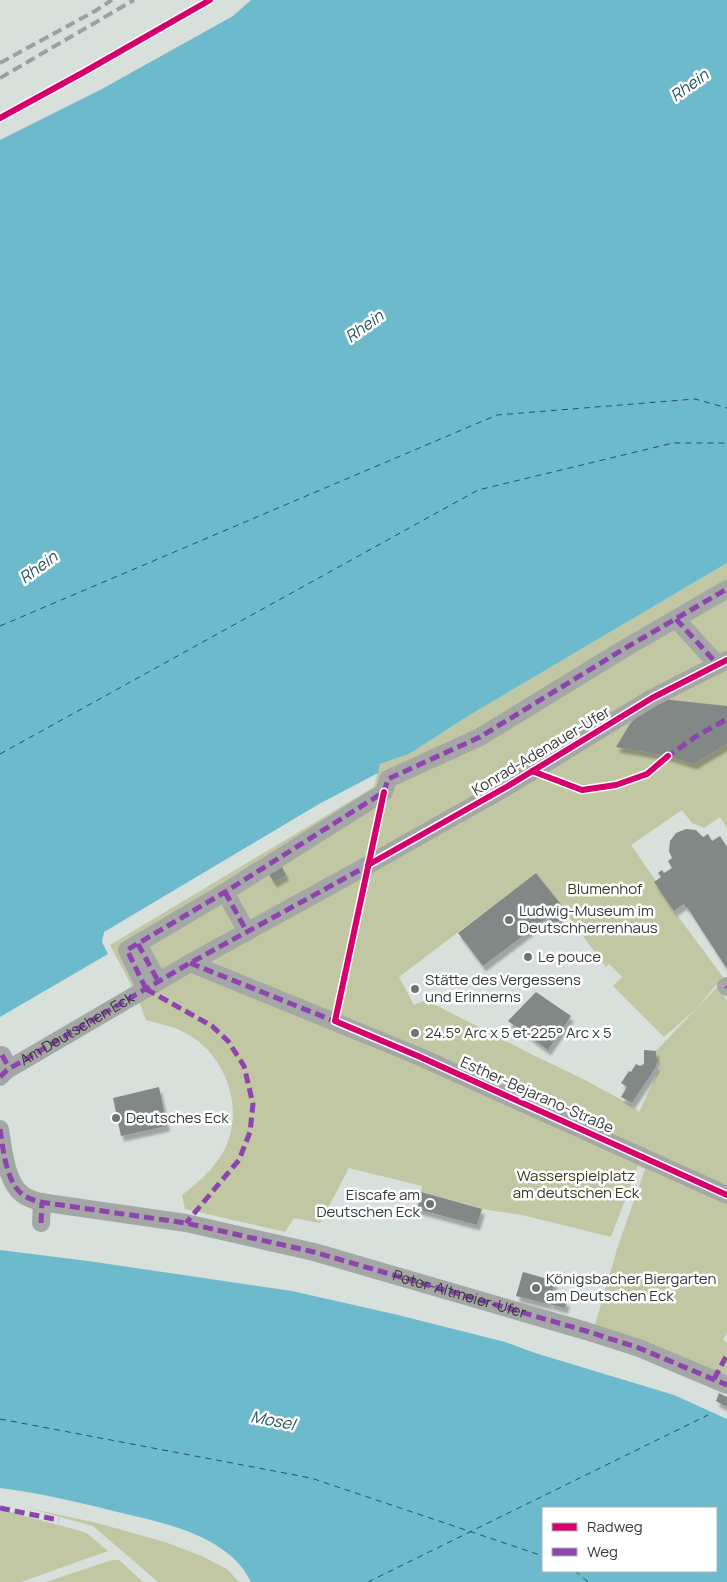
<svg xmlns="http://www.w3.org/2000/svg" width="727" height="1582" viewBox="0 0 727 1582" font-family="Manrope,sans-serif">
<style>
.green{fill:#c0c7a2}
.water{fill:#6dbacd;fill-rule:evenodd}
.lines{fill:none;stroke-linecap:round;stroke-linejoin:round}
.ferry{stroke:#265260;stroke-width:1;stroke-dasharray:6 5;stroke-linecap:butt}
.building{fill:#818886;filter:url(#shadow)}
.minor{stroke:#a4a7a5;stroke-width:18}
.rail{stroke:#9ca09e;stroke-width:4;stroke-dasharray:10 5;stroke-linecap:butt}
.quiet{stroke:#8e44ad;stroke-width:5;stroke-dasharray:10 5;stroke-linecap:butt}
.cycleway-casing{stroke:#fff;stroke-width:9}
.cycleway{stroke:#d6006c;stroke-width:6}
.poi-dot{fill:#6e7571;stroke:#fff;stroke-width:2}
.labels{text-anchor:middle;stroke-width:5;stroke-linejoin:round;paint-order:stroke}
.street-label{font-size:15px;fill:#353b38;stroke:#fff}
.park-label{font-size:15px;fill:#383b19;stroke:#fff}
.poi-label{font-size:15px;fill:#353b38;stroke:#fff;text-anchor:start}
.water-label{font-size:16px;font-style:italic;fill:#265260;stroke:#fff}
</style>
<defs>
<filter id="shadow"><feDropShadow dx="3" dy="5.5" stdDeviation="1" flood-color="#0004"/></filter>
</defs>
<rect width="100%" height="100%" fill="#d8e0dc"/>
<path class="green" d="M 727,563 L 727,828 L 720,817 L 704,828 L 692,823 L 682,810 L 631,845 L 656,881 L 674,911 L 723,977 L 695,1010 L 664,1037 L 613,986 L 622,977 L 609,964 L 606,967 L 536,873 L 399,977 L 414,1005 L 426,1000 L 531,1054 L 587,1081 L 631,1105 L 639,1112 L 660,1067 L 656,1062 L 656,1051 L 718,986 L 727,1001 L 727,1333 L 723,1340 L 727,1343 L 727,1381 L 594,1328 L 618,1246 L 645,1169 L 638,1166 L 611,1237 L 522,1215 L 482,1209 L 421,1192 L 422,1186 L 349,1168 L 320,1223 L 294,1218 L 285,1232 L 185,1209 L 182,1195 C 200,1181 218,1166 227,1144 C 243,1105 225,1056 189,1035 C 176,1027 161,1024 146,1020 L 136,994 L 110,945 L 374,787 L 380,764 L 409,754 L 468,716 Z
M 28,1508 L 97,1523 L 165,1542 L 204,1557 L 227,1569 L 239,1582 L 158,1582 L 93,1526 Z
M 0,1510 L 10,1512 L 81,1531 L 88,1534 L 108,1551 L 21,1582 L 0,1582 Z
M 112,1560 L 119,1560 L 143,1582 L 46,1582 Z"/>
<path class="water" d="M 251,0 L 727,0 L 727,563 L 468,716 L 409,754 L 380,764 L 378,773 L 319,804 L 104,932 L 102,942 L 108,954 L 0,1017 L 0,140 L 102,89 L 233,16 Z
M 0,1250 L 88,1261 L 292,1291 L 398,1315 L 505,1342 L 535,1353 L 674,1395 L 727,1419 L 727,1582 L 251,1582 C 228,1534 160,1522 113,1511 C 75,1501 38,1493 0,1488 ZM 543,1508 L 716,1508 L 716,1571 L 543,1571 Z"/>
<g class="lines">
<path class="ferry" d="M 0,626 L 497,415 L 695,399 L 727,408
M 0,754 L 478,490 L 673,443 L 727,443
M 0,1419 L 311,1478 L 543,1556
M 575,1571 L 588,1582
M 368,1582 L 708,1415"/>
</g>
<path class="building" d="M 652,698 L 727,706 L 727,744 L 694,764 L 668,756 L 616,747 L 630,724 Z
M 686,829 L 696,830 L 703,837 L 708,834 L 712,841 L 720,836 L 727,847 L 727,969 L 687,907 L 686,908 L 684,904 L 674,911 L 654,882 L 661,877 L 658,873 L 662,870 L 664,873 L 672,868 L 668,861 L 672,858 L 669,851 L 670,841 L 676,833 Z
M 282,867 L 286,875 L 274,882 L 269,875 Z
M 536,873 L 562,906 L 557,910 L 561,916 L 560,919 L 559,921 L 553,922 L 548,917 L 483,966 L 458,933 Z
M 536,992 L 571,1016 L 548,1050 L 508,1021 Z
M 644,1050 L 656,1051 L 656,1067 L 632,1103 L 621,1097 L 627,1087 L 621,1083 L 629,1071 L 631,1072 L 636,1064 L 640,1066 L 644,1064 Z
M 159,1087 L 167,1126 L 121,1136 L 113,1098 Z
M 421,1192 L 482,1209 L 477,1225 L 417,1209 Z
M 523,1272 L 555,1281 L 548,1304 L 516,1296 Z
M 551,1297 L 567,1301 L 565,1308 L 549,1304 Z
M 719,1393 L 727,1397 L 727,1407 L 716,1401 Z"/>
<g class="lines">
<g class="minor">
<path d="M 676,619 L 718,665"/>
<path d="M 225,892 L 247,932"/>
<path d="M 138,944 L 158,981"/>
<path d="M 190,963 L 418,1056 L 727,1195"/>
<path d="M 726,986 L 727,987"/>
<path d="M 146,989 L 127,950 L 225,892 L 384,792 L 388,779 L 480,737 L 622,650 L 727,589"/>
<path d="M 2,1055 L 9,1068"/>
<path d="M 0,1077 L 7,1070 L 190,963 L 368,865 L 508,786 L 652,698 L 727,660"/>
<path id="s1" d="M 0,1129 C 3,1148 6,1182 22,1194 C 27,1198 33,1200 40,1202 L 186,1223 L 314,1252 L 586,1331 L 639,1348 L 727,1385"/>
<path d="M 41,1223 L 42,1202"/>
</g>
<path class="rail" d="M 0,63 L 95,11 L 112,0
M 0,78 L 134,0"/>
<g class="quiet">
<path d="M 676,619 L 718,665"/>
<path d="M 666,758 L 695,737 L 727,719"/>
<path d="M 225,892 L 247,932"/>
<path d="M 138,944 L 158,981"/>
<path d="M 190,963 L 339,1023"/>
<path d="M 726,986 L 727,987"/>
<path d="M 146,989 L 127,950 L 225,892 L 384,792 L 388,779 L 480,737 L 622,650 L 727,589"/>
<path d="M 146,989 L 212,1026 L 228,1041 L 244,1066 L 253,1104 L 250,1132 L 239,1160 L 186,1223"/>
<path d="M 2,1055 L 9,1068"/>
<path id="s2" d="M 0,1077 L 7,1070 L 190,963 L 369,865"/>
<path d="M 0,1129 C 3,1148 6,1182 22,1194 C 27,1198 33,1200 40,1202 L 186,1223 L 314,1252 L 586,1331 L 639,1348 L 727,1385"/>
<path d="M 41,1223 L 42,1202"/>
<path d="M 714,1379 L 727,1355"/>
<path d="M 0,1508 L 59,1520"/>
</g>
<g class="cycleway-casing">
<path id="cycleway" d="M 0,118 L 84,72 L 210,0
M 532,771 L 582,790 L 616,785 L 647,774 L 668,756
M 384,792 L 335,1021 L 418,1056 L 727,1195
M 368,865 L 508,786 L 652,698 L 727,660"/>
</g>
<use href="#cycleway" class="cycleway"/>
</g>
<g class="poi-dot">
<circle cx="509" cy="920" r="5"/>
<circle cx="528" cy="957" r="5"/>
<circle cx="415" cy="989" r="5"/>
<circle cx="415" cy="1033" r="5"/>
<circle cx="116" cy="1118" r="5"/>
<circle cx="430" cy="1204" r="5"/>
<circle cx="536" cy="1288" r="5"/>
</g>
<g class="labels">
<g class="street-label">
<text transform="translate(541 751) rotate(-31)" y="5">Konrad-Adenauer-Ufer</text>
<text dy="5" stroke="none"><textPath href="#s2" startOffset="91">Am Deutschen Eck</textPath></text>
<text transform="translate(537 1095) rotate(24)" y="5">Esther-Bejarano-Straße</text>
<text dy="5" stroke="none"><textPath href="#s1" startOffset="520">Peter-Altmeier-Ufer</textPath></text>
</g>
<g class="park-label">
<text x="605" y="894">Blumenhof</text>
<text x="576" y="1181">Wasserspielplatz<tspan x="576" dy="17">am deutschen Eck</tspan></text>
</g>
<g class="poi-label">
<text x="519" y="916">Ludwig-Museum im<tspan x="519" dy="17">Deutschherrenhaus</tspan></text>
<text x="538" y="962">Le pouce</text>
<text x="425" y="985">Stätte des Vergessens<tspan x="425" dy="17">und Erinnerns</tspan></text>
<text x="425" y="1038">24.5° Arc x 5 et 225° Arc x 5</text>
<text x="126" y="1123">Deutsches Eck</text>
<text x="420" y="1200" text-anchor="end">Eiscafe am<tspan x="420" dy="17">Deutschen Eck</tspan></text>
<text x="546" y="1284">Königsbacher Biergarten<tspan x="546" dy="17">am Deutschen Eck</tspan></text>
</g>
<g class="water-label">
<text transform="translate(689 85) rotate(-36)" y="6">Rhein</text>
<text transform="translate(364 326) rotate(-36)" y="6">Rhein</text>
<text transform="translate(38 567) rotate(-36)" y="6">Rhein</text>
<text transform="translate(273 1420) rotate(11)" y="6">Mosel</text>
</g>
</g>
<rect x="542" y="1507" width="175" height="65" fill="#ffffff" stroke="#aeb1af"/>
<rect x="552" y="1523" width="25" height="8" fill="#d6006c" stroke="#aeb1af"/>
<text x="587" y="1532" font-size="15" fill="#353b38">Radweg</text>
<rect x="552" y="1548" width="25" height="8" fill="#8e44ad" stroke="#aeb1af"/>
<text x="587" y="1557" font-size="15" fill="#353b38">Weg</text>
</svg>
